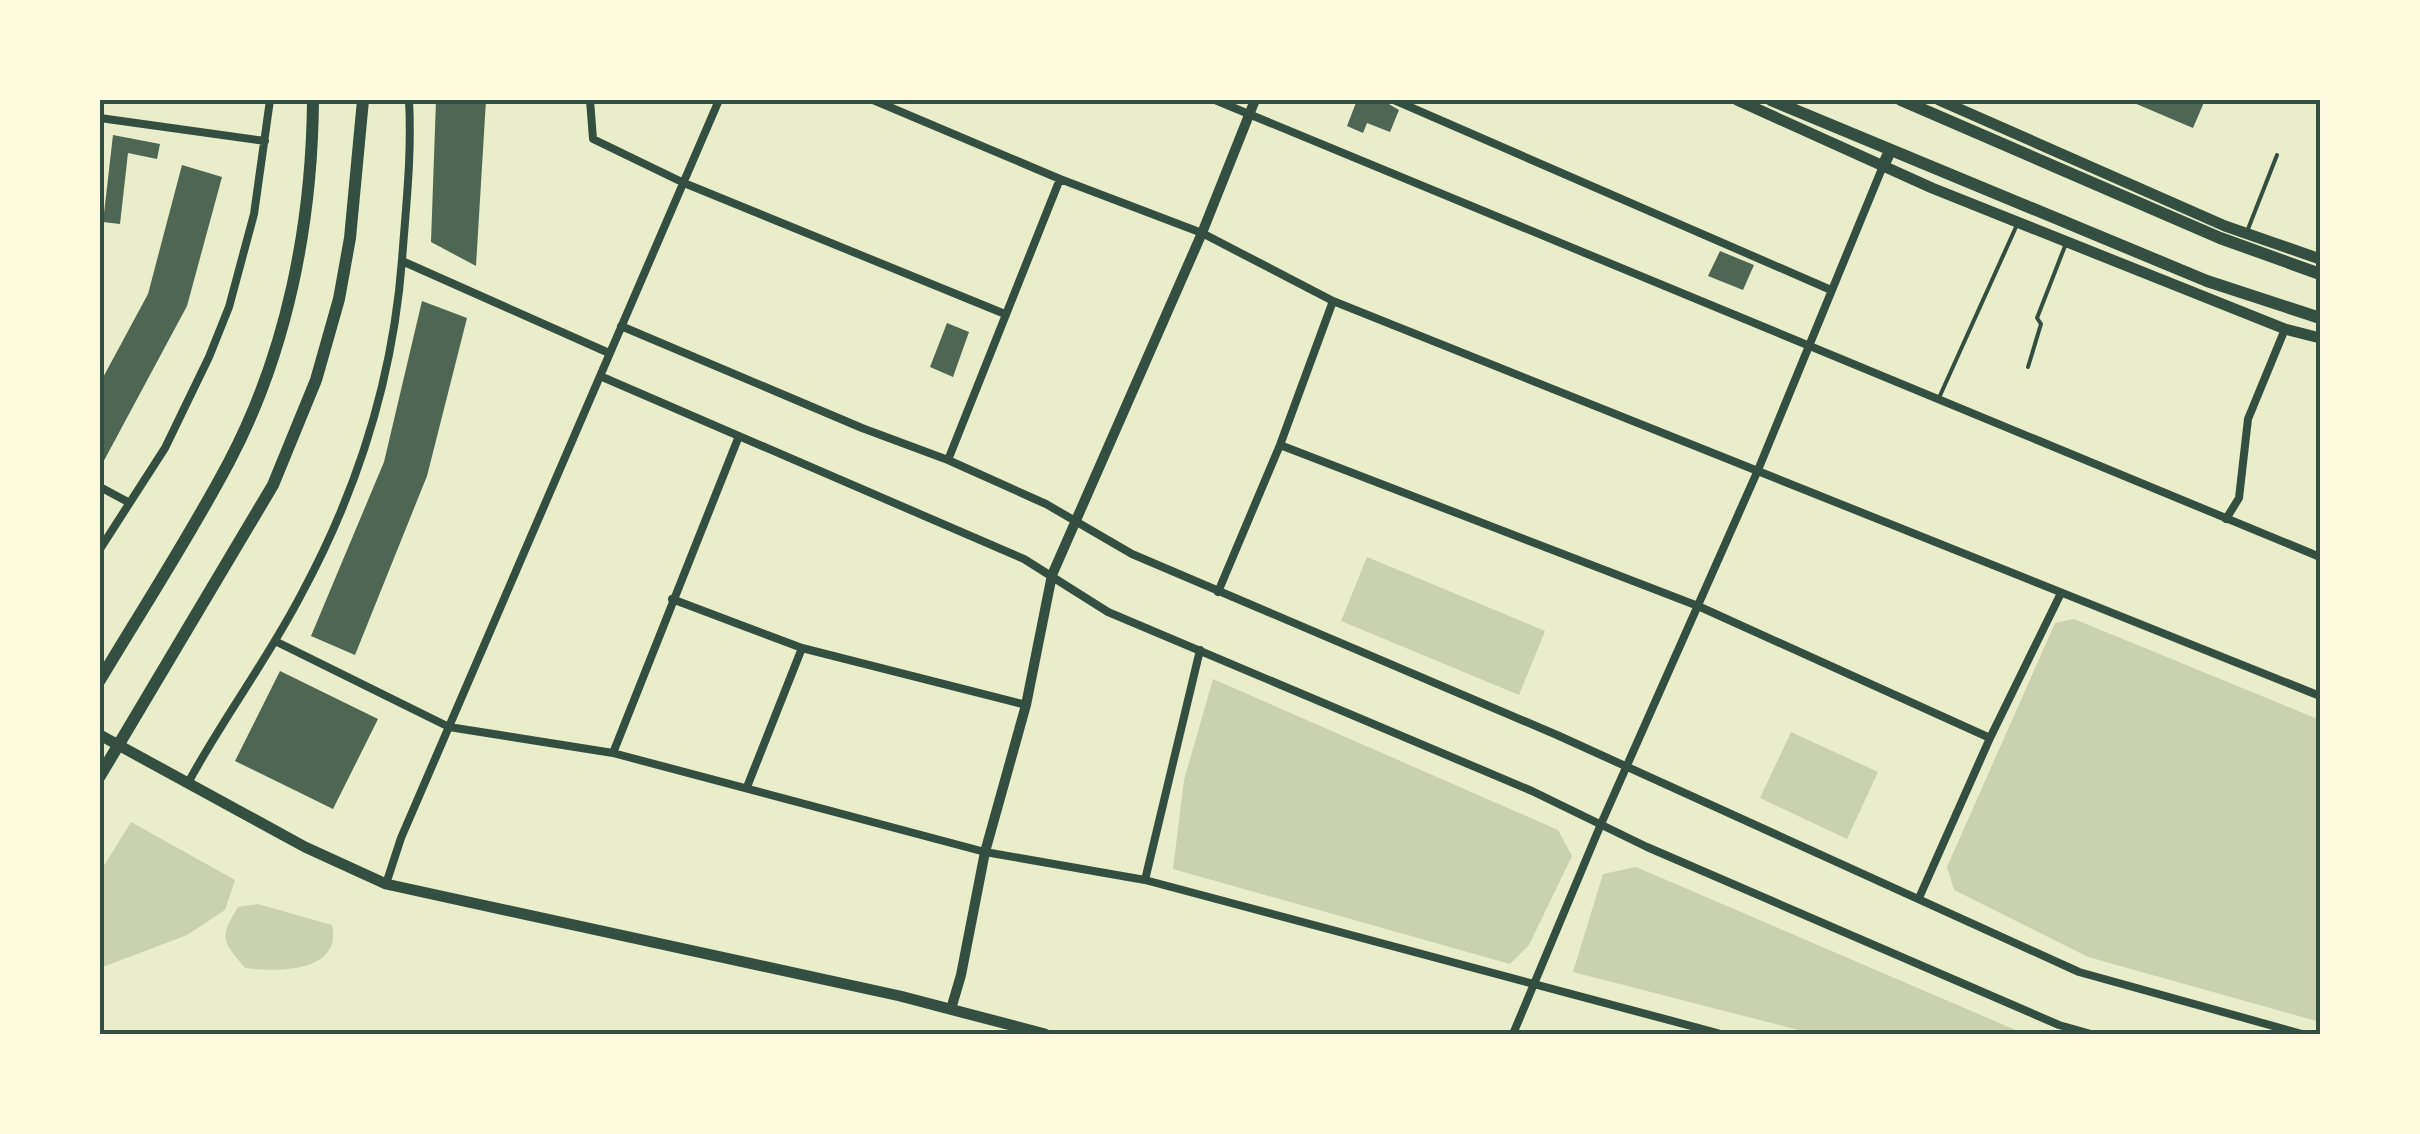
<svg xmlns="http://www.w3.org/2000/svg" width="2420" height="1134" viewBox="0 0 2420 1134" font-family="Literata,serif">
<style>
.green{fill:#cad2ad}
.building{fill:#4f6655}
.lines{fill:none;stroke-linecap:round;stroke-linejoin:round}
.service{stroke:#344e41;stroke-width:4}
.minor{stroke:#344e41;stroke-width:8}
.tertiary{stroke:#344e41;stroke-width:10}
.secondary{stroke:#344e41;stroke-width:11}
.primary{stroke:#344e41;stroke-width:12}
.trunk{stroke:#344e41;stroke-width:12}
.neatline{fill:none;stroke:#344e41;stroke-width:4}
</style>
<rect width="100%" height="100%" fill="#e9edc9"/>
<path class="green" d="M 1367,557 L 1545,631 L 1519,695 L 1341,621 Z
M 2074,619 L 2320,720 L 2320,1022 L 2088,957 L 1954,890 L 1947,867 L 2055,623 Z
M 1213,679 L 1558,830 L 1572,856 L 1529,945 L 1510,964 L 1173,869 L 1184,780 Z
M 1791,732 L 1878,772 L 1847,839 L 1760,798 Z
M 131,822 L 235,880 L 225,910 L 187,935 L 100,968 L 100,872 Z
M 1636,867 L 2025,1034 L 1814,1034 L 1573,972 L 1603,874 Z
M 258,904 L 332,925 C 343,973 276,972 245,968 C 222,941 219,938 238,907 Z"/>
<path class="building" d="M 436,100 L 486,100 L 476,266 L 431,242 Z
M 1357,100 L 1382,100 L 1399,110 L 1390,132 L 1367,123 L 1363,133 L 1347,126 Z
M 2127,100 L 2205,100 L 2193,128 Z
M 113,135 L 160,144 L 157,159 L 128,153 L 120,224 L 103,222 Z
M 182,165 L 222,177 L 187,306 L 100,468 L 100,383 L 148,294 Z
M 1720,251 L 1754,265 L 1743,290 L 1708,276 Z
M 422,301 L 467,318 L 427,476 L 355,655 L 311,636 L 384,462 Z
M 947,323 L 969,332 L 953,377 L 930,367 Z
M 280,671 L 378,719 L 333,809 L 235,761 Z"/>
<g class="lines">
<path class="service" d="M 2248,229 L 2277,155
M 2028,367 L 2041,324 L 2037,318 L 2065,246
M 1938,400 L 2016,227"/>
<path class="minor" d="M 590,100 L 593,139 L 684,183 L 1005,314
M 873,100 L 1060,179 L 1202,233 L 1333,301 L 2320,696
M 1215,100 L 2320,557
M 1394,100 L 1831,290
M 100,118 L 265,141
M 402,261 L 609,353
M 621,326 L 862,428 L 948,460 L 1046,504 L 1132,554 L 1557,735 L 2079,972 L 2302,1034
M 600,376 L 1024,559 L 1108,612 L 1532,791 L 1647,847 L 2059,1025 L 2091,1034
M 1280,445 L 1698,606 L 1990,738
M 948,460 L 1060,179
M 100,487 L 128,502
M 2226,519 L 2239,498 L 2248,419 L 2285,329
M 100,549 L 165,448 L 209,357 L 229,307 L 254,214 L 270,100
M 1218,592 L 1280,445 L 1333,301
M 672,599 L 802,648 L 1026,705
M 275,641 L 449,727 L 613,753 L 985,852 L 1145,880 L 1721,1034
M 613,753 L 739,436
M 188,783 C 223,718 268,659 302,593 C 358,489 393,378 402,260 C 406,206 412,154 409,100
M 747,787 L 802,648
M 1145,880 L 1200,650
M 386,884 L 401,838 L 719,100
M 1919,898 L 1990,738 L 2061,593
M 1513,1034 L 1601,824 L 1758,470 L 1883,166"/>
<path class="tertiary" d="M 951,1009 L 961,975 L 985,852 L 1026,705 L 1052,575 L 1202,233 L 1255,100"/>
<path class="secondary" d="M 1737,100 L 1932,188 L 2285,329 L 2320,338
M 1939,100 L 2225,226 L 2320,259
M 100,735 L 305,847 L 386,884 L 900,996 L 1045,1034"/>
<path class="primary" d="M 100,680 C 143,608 190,536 229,462 C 287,352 312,224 313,100
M 100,776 L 273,485 L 316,380 L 339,299 L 350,238 L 363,100"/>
<path class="trunk" d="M 1771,100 L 2207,281 L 2320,318
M 1901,100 L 2220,238 L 2320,274
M 1883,166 L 1890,151"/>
</g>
<rect width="2420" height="1134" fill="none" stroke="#fefae0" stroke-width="205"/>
<rect x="102" y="102" width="2216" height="930" class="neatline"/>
</svg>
